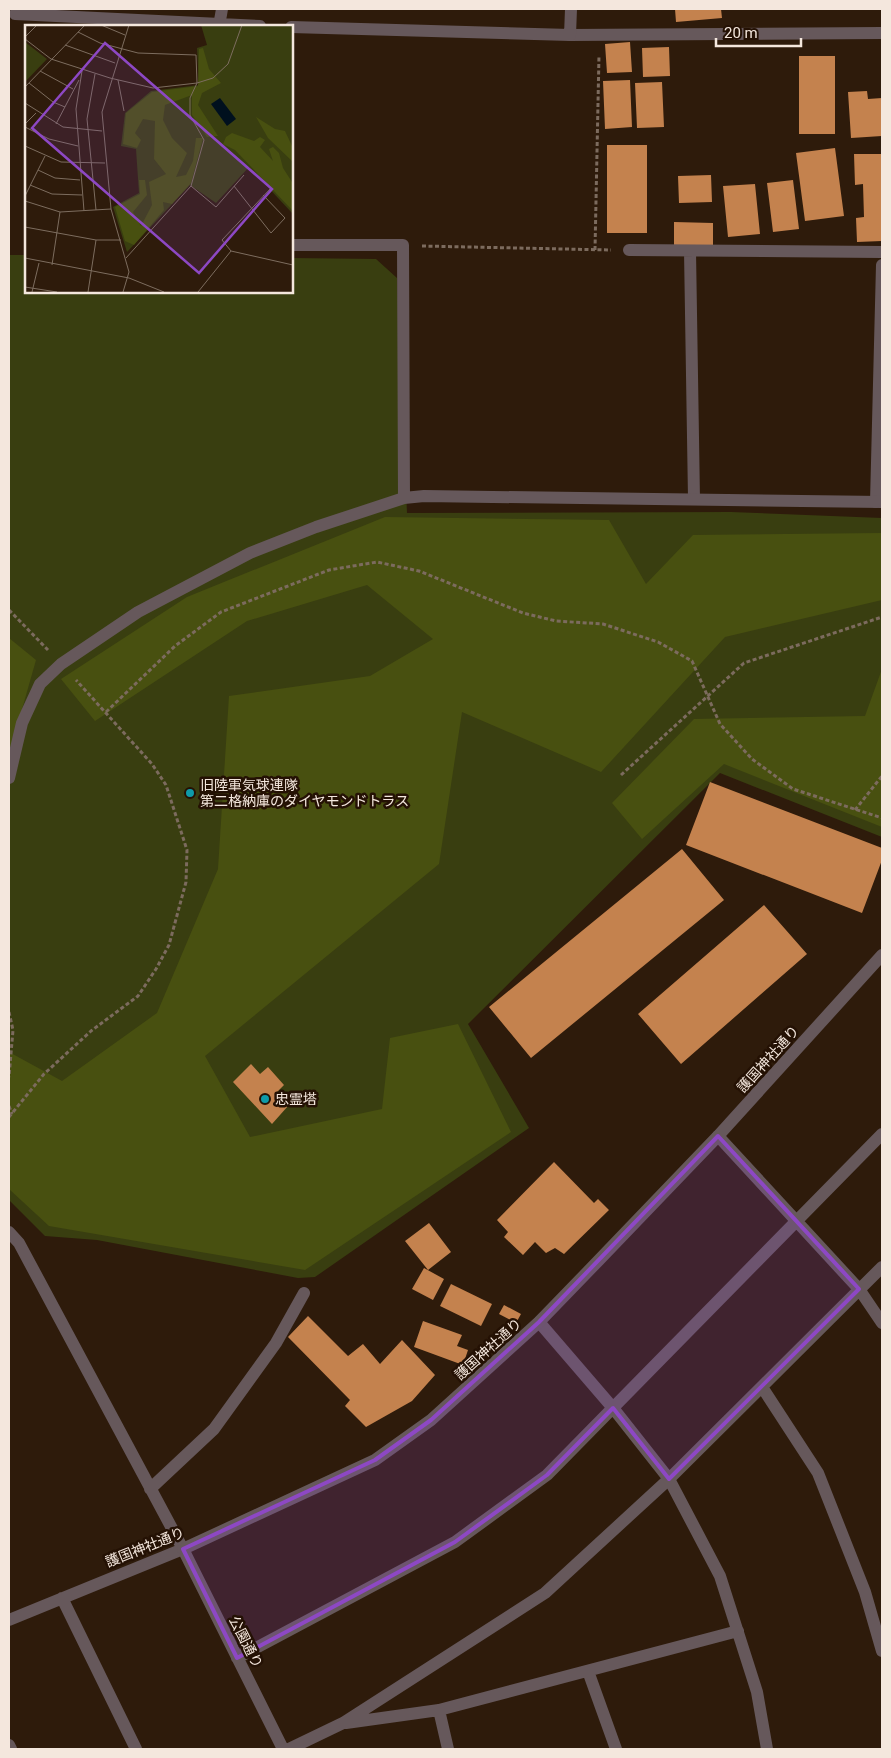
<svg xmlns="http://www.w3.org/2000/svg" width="891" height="1758" viewBox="0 0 891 1758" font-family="Roboto,'Noto Sans JP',sans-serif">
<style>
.green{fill:#393e10}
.forest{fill:#485010}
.building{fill:#c4824e}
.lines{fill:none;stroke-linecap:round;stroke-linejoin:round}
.path{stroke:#7c6b5e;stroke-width:3;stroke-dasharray:4 2.5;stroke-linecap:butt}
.service{stroke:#66585b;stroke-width:12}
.minor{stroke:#66585b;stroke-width:12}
.tertiary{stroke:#66585b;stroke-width:12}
.marked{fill:#8d48c4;fill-opacity:0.2;stroke:#8d48c4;stroke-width:4;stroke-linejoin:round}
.culture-dot{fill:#0f9aa8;stroke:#241104;stroke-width:2}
.labels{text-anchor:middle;stroke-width:5;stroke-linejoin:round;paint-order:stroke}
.poi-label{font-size:14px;fill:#f4e7dd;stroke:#241104;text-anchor:start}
.street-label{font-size:14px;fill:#f4e7dd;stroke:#241104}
.inset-road{fill:none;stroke:#7d6d5f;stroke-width:1}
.view{fill:#8d48c4;fill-opacity:0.15;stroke:#8d48c4;stroke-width:2.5}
.inset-edge{fill:none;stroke:#f4e7dd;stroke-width:2.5}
</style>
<rect width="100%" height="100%" fill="#2e1b0b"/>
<path class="green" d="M 9,255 L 26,255 L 26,291 L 291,291 L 291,258 L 376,259 L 397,278 L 407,513 L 731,512 L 882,518 L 882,837 L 720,773 L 468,1024 L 529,1128 L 315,1277 L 298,1278 L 97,1240 L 45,1236 L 9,1200 Z"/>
<path class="forest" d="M 385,517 L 609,520 L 646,584 L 693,535 L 882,533 L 882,600 L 725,637 L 601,772 L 462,712 L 439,864 L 205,1056 L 250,1137 L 382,1109 L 390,1038 L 458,1024 L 511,1132 L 305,1270 L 49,1226 L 9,1189 L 9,1052 L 62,1081 L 157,1013 L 218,869 L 229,696 L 370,676 L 433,639 L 367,585 L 247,621 L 95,721 L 61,679 L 187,597 Z
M 9,638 L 36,660 L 9,755 Z
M 882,669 L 882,827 L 724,764 L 642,839 L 612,803 L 694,719 L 865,716 Z"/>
<path class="building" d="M 675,9 L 721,9 L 722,18 L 676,22 Z
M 630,42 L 632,72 L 607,73 L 605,44 Z
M 669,47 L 670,76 L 643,77 L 642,48 Z
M 799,56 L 835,56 L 835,134 L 799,134 Z
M 630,80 L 632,127 L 605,129 L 603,81 Z
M 662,82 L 664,127 L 637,128 L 635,83 Z
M 867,91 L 868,99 L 882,98 L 882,136 L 851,138 L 848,92 Z
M 607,145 L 647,145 L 647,233 L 607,233 Z
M 835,148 L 844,216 L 805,221 L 796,153 Z
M 854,154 L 882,154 L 882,241 L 857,242 L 856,218 L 864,217 L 863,184 L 855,185 Z
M 711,175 L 712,202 L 679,203 L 678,176 Z
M 793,180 L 799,229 L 773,232 L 767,183 Z
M 755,184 L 760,234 L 728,237 L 723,186 Z
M 674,222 L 713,223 L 713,247 L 674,247 Z
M 710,782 L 882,848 L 882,860 L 862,913 L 686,845 Z
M 682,849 L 724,900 L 531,1058 L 489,1007 Z
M 764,905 L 807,954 L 681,1064 L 638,1014 Z
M 251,1064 L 260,1074 L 268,1067 L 284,1085 L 277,1092 L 288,1106 L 272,1124 L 233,1082 Z
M 554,1162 L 594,1203 L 598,1199 L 609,1210 L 564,1254 L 555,1248 L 546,1253 L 535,1242 L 523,1255 L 504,1237 L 508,1232 L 497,1220 Z
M 429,1223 L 451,1252 L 428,1270 L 405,1241 Z
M 424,1268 L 444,1279 L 433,1300 L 412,1289 Z
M 451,1284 L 492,1304 L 481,1326 L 440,1306 Z
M 504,1305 L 521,1314 L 516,1323 L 499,1314 Z
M 308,1316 L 348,1356 L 363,1344 L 380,1364 L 402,1340 L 435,1375 L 412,1401 L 366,1427 L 345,1406 L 350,1400 L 288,1337 Z
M 423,1321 L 462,1335 L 457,1346 L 468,1350 L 463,1365 L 414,1347 Z"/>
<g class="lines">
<path class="path" d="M 422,246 L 611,250
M 595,250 L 599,55
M 9,610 L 48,650
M 106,712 L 175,646 L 221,612 L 329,570 L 377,562 L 419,571 L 523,613 L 556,621 L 603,624 L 658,642 L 692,661 L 720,724 L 752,759 L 793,789 L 882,818
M 621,775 L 744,663 L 882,617
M 855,810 L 882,776
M 9,1012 L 13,1030 L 9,1077
M 9,1106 L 12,1114
M 9,1117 L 44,1074 L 91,1031 L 138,996 L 156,969 L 169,945 L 186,882 L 187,850 L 166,785 L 152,764 L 76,680"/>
<path class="service" d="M 570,35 L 882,33
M 629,250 L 882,252
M 690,251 L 694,499
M 876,502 L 882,265"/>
<path class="minor" d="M 15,14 L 260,26
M 219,26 L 222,9
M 291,27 L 570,35 L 571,9
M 291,245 L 403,245 L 404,498
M 9,778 L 22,723 L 40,684 L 61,664 L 138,612 L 250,553 L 316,527 L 404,498 L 424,496 L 882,502
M 718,1136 L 859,1289 L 882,1323
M 9,1232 L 19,1243 L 183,1549 L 283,1749
M 539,1322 L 613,1408 L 669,1479 L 720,1576 L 757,1692 L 767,1749
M 762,1387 L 818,1473 L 865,1592 L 882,1651
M 150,1489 L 214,1429 L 276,1343 L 304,1293
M 62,1598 L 136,1749
M 9,1620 L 183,1549
M 237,1658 L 455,1542 L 547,1475 L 882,1134
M 588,1671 L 616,1749
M 439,1710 L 448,1749
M 346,1723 L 439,1710 L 738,1631
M 9,1745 L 11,1749
M 289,1749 L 343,1723 L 545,1593 L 669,1479 L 882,1267"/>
<path class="tertiary" d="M 183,1549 L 375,1460 L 431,1420 L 539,1322 L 599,1260 L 718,1136 L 882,955"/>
</g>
<path class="marked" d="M 718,1136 L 859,1289 L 669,1479 L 613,1408 L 547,1475 L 455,1542 L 237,1658 L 183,1549 L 375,1460 L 431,1420 L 539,1322 Z"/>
<g class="culture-dot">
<circle cx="190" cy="793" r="5"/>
<circle cx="265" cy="1099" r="5"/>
</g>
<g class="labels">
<g class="poi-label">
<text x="200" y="790">旧陸軍気球連隊<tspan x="200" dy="16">第二格納庫のダイヤモンドトラス</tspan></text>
<text x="275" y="1104">忠霊塔</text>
</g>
<g class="street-label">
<text transform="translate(768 1059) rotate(-48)" y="5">護国神社通り</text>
<text transform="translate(488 1349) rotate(-42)" y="5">護国神社通り</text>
<text transform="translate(145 1547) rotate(-22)" y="5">護国神社通り</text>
<text transform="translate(246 1642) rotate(63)" y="5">公園通り</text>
</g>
</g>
<g transform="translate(25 25)">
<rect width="268" height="268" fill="#2e1b0b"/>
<path d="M 176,0 L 267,0 L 267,188 L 224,142 L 191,178 L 165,160 L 102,227 L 88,182 L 114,168 L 111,124 L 96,121 L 100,88 L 126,66 L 174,60 L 172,23 L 182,20 ZM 0,17 L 22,34 L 0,57 Z" fill="#393e10"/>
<path d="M 178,23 L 184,44 L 196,58 L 177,68 L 173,80 L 193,111 L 182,112 L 167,90 L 167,70 L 140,80 L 138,95 L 147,113 L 162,128 L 151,152 L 161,150 L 168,136 L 171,113 L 178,113 L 166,158 L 147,179 L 138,177 L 139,185 L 109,220 L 100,216 L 90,182 L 115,169 L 114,155 L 120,155 L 122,170 L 108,187 L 116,201 L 127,180 L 124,157 L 141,149 L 129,134 L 130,96 L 118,94 L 110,108 L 116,115 L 112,123 L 98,119 L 101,88 L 127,67 L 173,61 L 174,24 ZM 231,92 L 250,104 L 260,106 L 267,121 L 267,136 L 243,113 ZM 207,108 L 229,116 L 235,112 L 240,115 L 235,122 L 248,136 L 244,124 L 248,122 L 254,128 L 258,143 L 267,157 L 267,185 L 210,125 L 198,119 L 201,112 Z" fill="#485010"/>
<path d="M 195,73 L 211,94 L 202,101 L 186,79 Z" fill="#00101e"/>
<path class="inset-road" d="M 76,0 L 100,10M 0,12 L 12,0M 0,14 L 26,34 L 85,53 L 128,63 L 172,58 L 171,30 L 113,28 L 75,18 L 53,7M 40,20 L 90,38M 15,46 L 48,64M 57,46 L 51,84 L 59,186M 70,49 L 62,94 L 71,185M 93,55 L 99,86M 4,58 L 28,77 L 40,82M 0,62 L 60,0M 0,78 L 38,102 L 77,106M 0,99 L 11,88M 31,99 L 54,55M 0,102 L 24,114 L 53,121M 0,121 L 36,137 L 80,138M 13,145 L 30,153 L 55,155M 5,160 L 27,169 L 57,170M 166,161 L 191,182 L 219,150M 209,161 L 246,208 L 260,193 L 238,170M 245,164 L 197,215 L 206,226 L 268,240M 0,171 L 20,131M 0,176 L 35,187 L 86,184M 0,202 L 71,215 L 96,215M 0,233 L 104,253 L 139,267M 101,233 L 166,161 L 179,115 L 165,90 L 165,73 L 172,58 L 188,53 L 203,39 L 217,0M 27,240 L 35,187M 0,262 L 32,267M 7,267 L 14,238M 63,267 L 71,215M 98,267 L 104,247 L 86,184 L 77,87 L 104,0M 173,267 L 206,226"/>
<path class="view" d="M 80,18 L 247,164 L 174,248 L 7,103 Z"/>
<rect width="268" height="268" class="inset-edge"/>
</g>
<rect width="891" height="1758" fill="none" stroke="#f4e7dd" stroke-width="20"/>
<path d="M716 38v8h85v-8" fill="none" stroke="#f4e7dd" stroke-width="2.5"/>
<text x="724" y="38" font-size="15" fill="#f4e7dd" stroke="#241104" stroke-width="4" paint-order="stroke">20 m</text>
</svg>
